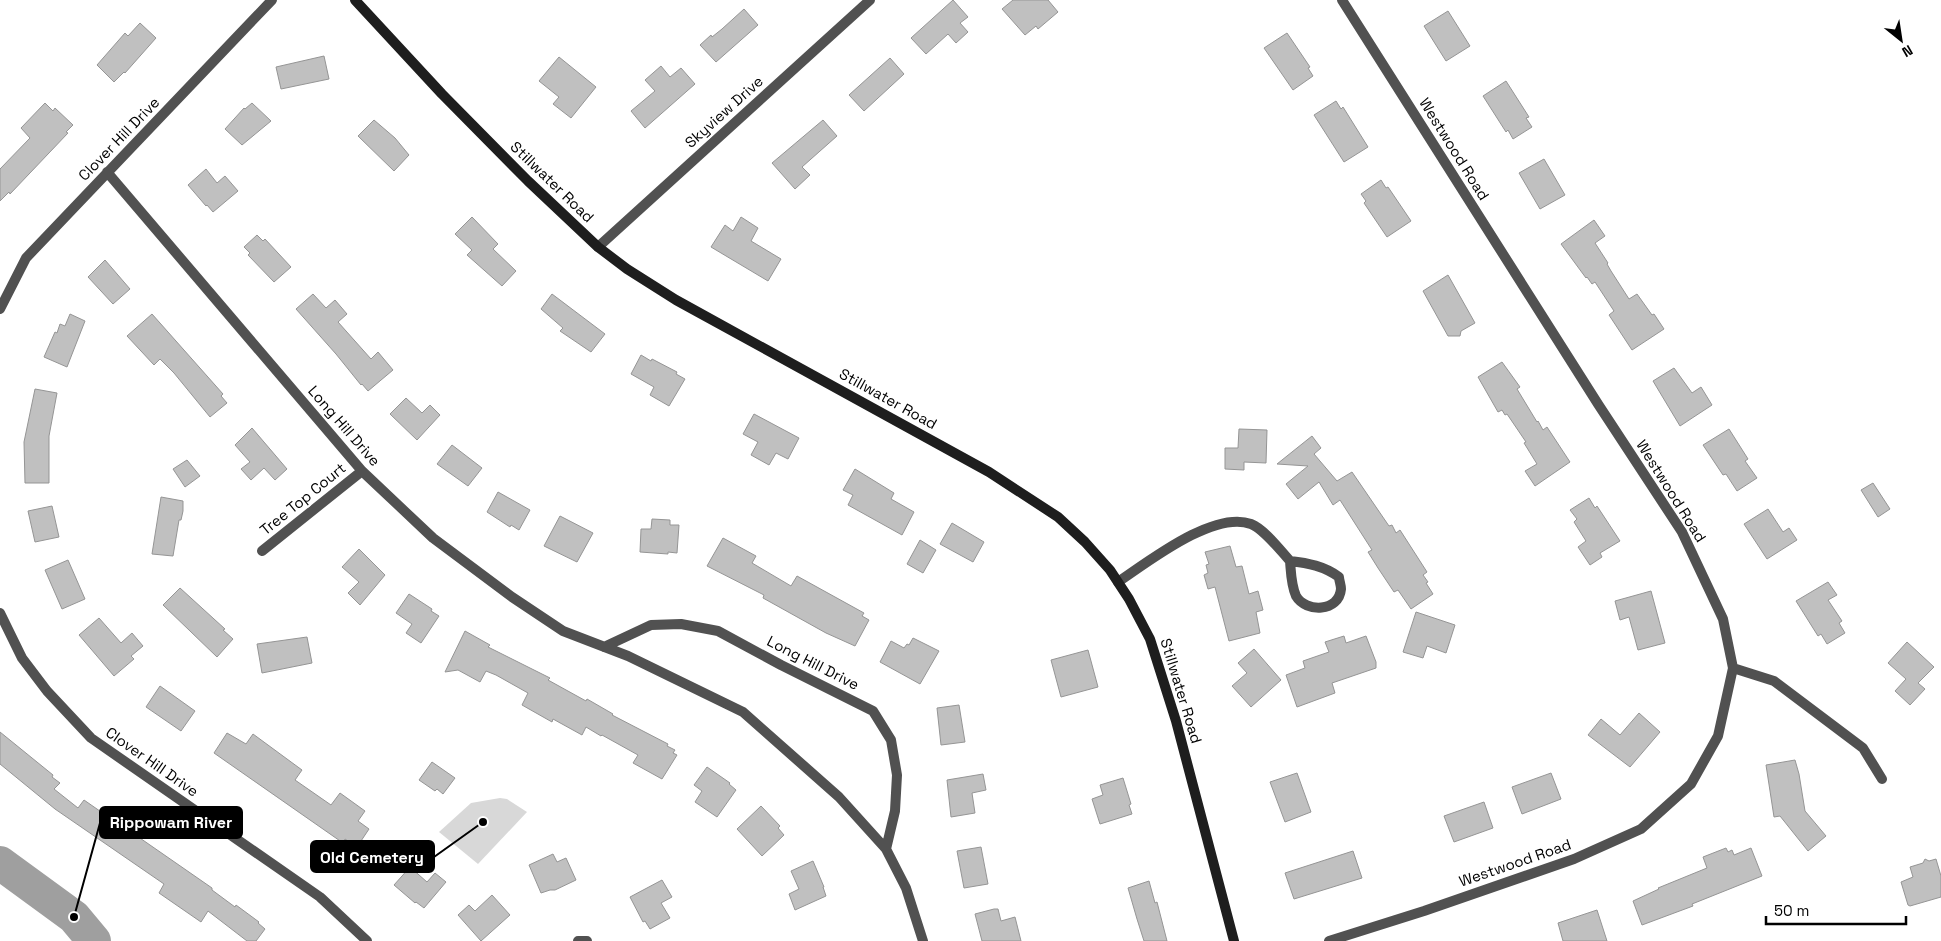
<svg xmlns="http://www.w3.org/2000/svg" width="1941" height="941" viewBox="0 0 1941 941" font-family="'Space Grotesk',sans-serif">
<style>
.green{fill:#d8d8d8}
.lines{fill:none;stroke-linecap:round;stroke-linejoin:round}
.river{stroke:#9f9f9f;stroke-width:34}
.building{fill:#c0c0c0;stroke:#959595}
.street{stroke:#515151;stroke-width:10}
.secondary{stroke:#1e1e1e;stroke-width:10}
.labels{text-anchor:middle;stroke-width:4;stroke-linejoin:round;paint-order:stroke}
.street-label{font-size:15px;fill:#000;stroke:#fff}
.leader{fill:none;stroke:#000;stroke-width:2}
.callout-dot{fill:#000;stroke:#fff;stroke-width:2}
.callout{fill:#000;stroke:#000;stroke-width:2}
.callout-label{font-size:16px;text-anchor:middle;font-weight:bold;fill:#fff}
</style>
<rect width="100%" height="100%" fill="#fff"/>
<path class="green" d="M 500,798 L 507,799 L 527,812 L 478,864 L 439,832 L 471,803 Z"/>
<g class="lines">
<path class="river" d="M 0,863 L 74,917 L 94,941"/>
</g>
<path class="building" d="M 953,0 L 968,17 L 960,23 L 968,32 L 956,43 L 948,34 L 926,54 L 911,38 Z
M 1013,0 L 1048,0 L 1058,12 L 1038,29 L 1036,26 L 1025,35 L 1002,9 Z
M 744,9 L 758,25 L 716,62 L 700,45 L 711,35 L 712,37 L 722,29 Z
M 1448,11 L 1470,46 L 1446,61 L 1424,26 Z
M 140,23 L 156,38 L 125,73 L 124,72 L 114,82 L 97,65 L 125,33 L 128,36 Z
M 1287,33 L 1310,67 L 1308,68 L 1313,76 L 1293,90 L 1264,48 Z
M 324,56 L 329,79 L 281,89 L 276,67 Z
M 559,57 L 596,87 L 571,118 L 553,104 L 559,97 L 539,81 Z
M 890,58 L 904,74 L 864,111 L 849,95 Z
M 661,66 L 670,77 L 681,68 L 695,84 L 645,128 L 631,111 L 655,91 L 645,80 Z
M 1506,81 L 1529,117 L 1526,118 L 1532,127 L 1513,139 L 1508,130 L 1506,132 L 1483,96 Z
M 1336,101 L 1341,109 L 1343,107 L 1368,147 L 1344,162 L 1314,115 Z
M 45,103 L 53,111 L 55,108 L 73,125 L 66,132 L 68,133 L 10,194 L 9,192 L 0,201 L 0,169 L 30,138 L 21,128 Z
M 252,103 L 271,121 L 242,145 L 225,129 L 244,108 L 245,109 Z
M 374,120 L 395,138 L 409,155 L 394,171 L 358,136 Z
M 823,120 L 837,136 L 802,167 L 810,175 L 795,189 L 772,163 Z
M 1544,159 L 1565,195 L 1540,209 L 1519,173 Z
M 206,169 L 217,183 L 225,176 L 238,191 L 213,212 L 207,205 L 206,206 L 188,185 Z
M 1381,180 L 1386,188 L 1388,187 L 1411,221 L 1387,237 L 1364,203 L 1366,201 L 1361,194 Z
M 472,217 L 498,244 L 493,249 L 516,271 L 502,286 L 467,255 L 472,250 L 455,234 Z
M 741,217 L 758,228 L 751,241 L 781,259 L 768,281 L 711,247 L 725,225 L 733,231 Z
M 1594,220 L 1605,236 L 1595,243 L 1608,263 L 1607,264 L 1611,271 L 1629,299 L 1637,294 L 1652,315 L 1654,314 L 1664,329 L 1632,350 L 1609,315 L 1614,311 L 1595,282 L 1592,284 L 1587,277 L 1586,278 L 1561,244 Z
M 257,235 L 263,241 L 265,239 L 291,267 L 274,282 L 248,255 L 250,253 L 244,247 Z
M 105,260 L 130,289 L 113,304 L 88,277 Z
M 1448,275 L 1475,323 L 1461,331 L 1460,336 L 1448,336 L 1423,291 Z
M 313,294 L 326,308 L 335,300 L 347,314 L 338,322 L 371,359 L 378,352 L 393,370 L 368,391 L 362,384 L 361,385 L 336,354 L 296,309 Z
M 552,294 L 605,334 L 591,352 L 560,331 L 563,328 L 541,309 Z
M 70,314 L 85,321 L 67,367 L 44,357 L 55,332 L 57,333 L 60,324 L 65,326 Z
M 152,314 L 223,394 L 221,396 L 227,403 L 210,417 L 174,373 L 160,359 L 154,365 L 127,336 Z
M 641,355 L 651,361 L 652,359 L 677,372 L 676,374 L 685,379 L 669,406 L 650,395 L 654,387 L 631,374 Z
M 1502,362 L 1520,387 L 1517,389 L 1537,422 L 1538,421 L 1543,430 L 1547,427 L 1570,462 L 1535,486 L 1525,471 L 1537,464 L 1524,443 L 1526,442 L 1507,414 L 1505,415 L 1502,410 L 1498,412 L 1478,377 Z
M 1674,368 L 1692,393 L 1701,387 L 1712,405 L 1680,426 L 1653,381 Z
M 35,389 L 57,393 L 49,436 L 49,483 L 25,483 L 24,442 Z
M 406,398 L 422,413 L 430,405 L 440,415 L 417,440 L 390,414 Z
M 754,414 L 799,438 L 788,459 L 776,453 L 769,465 L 751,455 L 758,442 L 743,434 Z
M 252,428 L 287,469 L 275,480 L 264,468 L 251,480 L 241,469 L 250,462 L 235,445 Z
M 1239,429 L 1267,430 L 1266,463 L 1244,462 L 1244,470 L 1225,469 L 1225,448 L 1238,448 Z
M 1729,429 L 1748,459 L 1745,461 L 1757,478 L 1737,491 L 1726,474 L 1723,475 L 1703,445 Z
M 1312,436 L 1321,448 L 1314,454 L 1337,481 L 1352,472 L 1389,526 L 1392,525 L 1396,533 L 1400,530 L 1427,572 L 1423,575 L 1428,582 L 1426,583 L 1433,594 L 1411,609 L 1398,590 L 1394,592 L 1378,568 L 1368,552 L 1372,550 L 1340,500 L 1333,505 L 1319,482 L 1298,499 L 1286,484 L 1308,466 L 1277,464 Z
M 452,445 L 482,468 L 468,486 L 437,464 Z
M 187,460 L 200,476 L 185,487 L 173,469 Z
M 855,469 L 894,493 L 891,499 L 914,512 L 902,535 L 848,505 L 853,495 L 843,490 Z
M 1873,483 L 1890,509 L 1878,517 L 1861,490 Z
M 498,492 L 530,510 L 519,530 L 511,525 L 510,527 L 487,512 Z
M 161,497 L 183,501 L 183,511 L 181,520 L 179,520 L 173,556 L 152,554 Z
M 1589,498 L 1595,508 L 1597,506 L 1620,541 L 1600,553 L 1602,557 L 1590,565 L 1578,547 L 1586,541 L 1574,522 L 1577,519 L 1570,510 Z
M 52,506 L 59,537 L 35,542 L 28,511 Z
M 1768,509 L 1783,532 L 1789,528 L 1797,540 L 1767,559 L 1744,524 Z
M 560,516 L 593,533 L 577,562 L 544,546 Z
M 652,519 L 670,520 L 670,525 L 679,525 L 677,553 L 668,552 L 668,554 L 640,552 L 641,529 L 651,529 Z
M 952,523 L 984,542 L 973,562 L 940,544 Z
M 723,538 L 756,556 L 752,563 L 791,586 L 797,576 L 864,613 L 862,616 L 869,620 L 855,646 L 826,633 L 763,598 L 764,595 L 707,566 Z
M 920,540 L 936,550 L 923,573 L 907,564 Z
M 1230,546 L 1236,567 L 1242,566 L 1249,594 L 1258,591 L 1263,610 L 1256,612 L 1260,633 L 1229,641 L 1215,587 L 1208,589 L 1204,575 L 1208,573 L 1206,565 L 1209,564 L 1205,552 Z
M 359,549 L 385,575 L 360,605 L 348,593 L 359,582 L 342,567 Z
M 68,560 L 85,599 L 62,609 L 45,570 Z
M 1828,582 L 1837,595 L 1828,600 L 1842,621 L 1839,623 L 1845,633 L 1827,644 L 1821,634 L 1818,636 L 1796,601 Z
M 180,588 L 225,629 L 223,630 L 233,639 L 217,657 L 163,605 Z
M 1651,591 L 1665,643 L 1638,650 L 1629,617 L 1620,620 L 1615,601 Z
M 409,594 L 432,609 L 431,611 L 439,616 L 421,643 L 406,633 L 412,624 L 396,613 Z
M 1416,612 L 1455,625 L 1446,653 L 1427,646 L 1423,658 L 1403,652 Z
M 99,618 L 121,643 L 132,633 L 143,646 L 131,656 L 134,659 L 114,676 L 79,635 Z
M 465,631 L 490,645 L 488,647 L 550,678 L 548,680 L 586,701 L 587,699 L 613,714 L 612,715 L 668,744 L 667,746 L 675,750 L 673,753 L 677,755 L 662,779 L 633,763 L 638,755 L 602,735 L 601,736 L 586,727 L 582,735 L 553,719 L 552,722 L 522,705 L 528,693 L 496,675 L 486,671 L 480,682 L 458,670 L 445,672 Z
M 1344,636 L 1346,643 L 1366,636 L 1376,662 L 1376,668 L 1332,683 L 1335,693 L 1297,707 L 1286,675 L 1305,668 L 1303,661 L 1329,652 L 1325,642 Z
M 307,637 L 312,663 L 262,673 L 257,644 Z
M 913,638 L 939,651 L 920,684 L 880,662 L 891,641 L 904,648 L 907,644 L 909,645 Z
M 1907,642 L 1934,667 L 1918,683 L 1925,689 L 1910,705 L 1895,691 L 1906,679 L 1888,663 Z
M 1254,649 L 1281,680 L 1251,707 L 1232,686 L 1247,673 L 1238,663 Z
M 1088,650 L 1098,687 L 1061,697 L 1051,660 Z
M 160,686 L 195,711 L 181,731 L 146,707 Z
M 959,705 L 965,742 L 941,745 L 937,708 Z
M 1639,713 L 1660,732 L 1630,767 L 1588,735 L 1601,719 L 1620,735 Z
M 0,732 L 53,775 L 52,777 L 60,783 L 54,789 L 78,808 L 84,800 L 107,816 L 106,817 L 136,837 L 137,836 L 212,888 L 212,890 L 235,907 L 236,905 L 259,922 L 258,923 L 265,929 L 256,941 L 247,941 L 208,911 L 201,922 L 159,893 L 164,884 L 55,809 L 0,764 Z
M 227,733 L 246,744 L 253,734 L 302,770 L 295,780 L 331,805 L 340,793 L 365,811 L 358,821 L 369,829 L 357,847 L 345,839 L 343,843 L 214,753 Z
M 1795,760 L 1799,774 L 1805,811 L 1826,836 L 1808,851 L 1780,816 L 1774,817 L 1766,765 Z
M 432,762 L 455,778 L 443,794 L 437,789 L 435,791 L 419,780 Z
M 707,767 L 730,783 L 729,784 L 736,790 L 717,817 L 695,802 L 702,791 L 694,785 Z
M 1297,773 L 1311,812 L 1285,822 L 1270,782 Z
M 1551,773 L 1561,799 L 1522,814 L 1512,787 Z
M 983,774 L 986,790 L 972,793 L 975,813 L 951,817 L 947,780 Z
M 1123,778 L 1131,804 L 1129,805 L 1132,814 L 1100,824 L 1092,799 L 1103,795 L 1100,785 Z
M 1484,802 L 1493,828 L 1454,842 L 1444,816 Z
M 761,806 L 780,826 L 778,828 L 784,835 L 762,856 L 737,829 Z
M 981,847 L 988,884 L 964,888 L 957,851 Z
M 1726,848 L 1728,852 L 1732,850 L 1734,855 L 1751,848 L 1762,876 L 1692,904 L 1693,906 L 1642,925 L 1633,901 L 1659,889 L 1658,888 L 1707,868 L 1703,857 Z
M 1353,851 L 1362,878 L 1294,899 L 1285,873 Z
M 553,854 L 557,862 L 566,858 L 576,880 L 555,890 L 550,890 L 541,893 L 529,865 Z
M 1925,859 L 1929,861 L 1936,859 L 1941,876 L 1941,897 L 1910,906 L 1908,905 L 1901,882 L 1913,877 L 1910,867 L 1923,863 Z
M 813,861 L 824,887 L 823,887 L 826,896 L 795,910 L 789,894 L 799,889 L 791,871 Z
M 410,867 L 427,882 L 435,873 L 446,882 L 424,908 L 416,902 L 415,903 L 394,885 Z
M 662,880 L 672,897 L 661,903 L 670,918 L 650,929 L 645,921 L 643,922 L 630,897 Z
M 1149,881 L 1155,903 L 1157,902 L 1167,941 L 1144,941 L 1137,919 L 1128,888 Z
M 492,895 L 510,915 L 481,941 L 458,915 L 469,905 L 475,911 Z
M 994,909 L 998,909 L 1001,921 L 1015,917 L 1021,941 L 982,941 L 975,914 Z
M 1597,910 L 1607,941 L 1563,941 L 1558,923 Z"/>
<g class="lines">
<path class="street" d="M 107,172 L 362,471 L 433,538 L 512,597 L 563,631 L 628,656 L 743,712 L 839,797 L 886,849 L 906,888 L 923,941
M 598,247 L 870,0
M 0,309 L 26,258 L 272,0
M 262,551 L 362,471
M 1118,582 C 1148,562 1214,510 1251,524 C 1264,529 1280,550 1290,561 C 1308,563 1324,566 1339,577 C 1339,580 1341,585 1341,589 C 1339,612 1306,613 1296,596 C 1291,585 1291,572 1290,561
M 0,613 L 22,658 L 47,691 L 91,738 L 320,897 L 367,941
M 604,647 L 651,625 L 681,624 L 718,631 L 781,665 L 873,711 L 891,740 L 897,775 L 895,811 L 886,849
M 1733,668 L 1774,681 L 1863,748 L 1882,779
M 578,941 L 587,941
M 1329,941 L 1424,911 L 1574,859 L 1641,829 L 1691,784 L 1718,736 L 1733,668 L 1723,619 L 1682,532 L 1598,404 L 1342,0"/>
<path class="secondary" d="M 355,0 L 442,94 L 528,181 L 598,247 L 627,269 L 676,300 L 989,472 L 1058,517 L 1085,542 L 1110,570 L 1129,599 L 1150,639 L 1176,721 L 1234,941"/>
</g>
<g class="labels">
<g class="street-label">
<text transform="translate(724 112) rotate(-42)" y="5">Skyview Drive</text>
<text transform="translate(119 139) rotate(-46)" y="5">Clover Hill Drive</text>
<text transform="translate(1454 149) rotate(58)" y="5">Westwood Road</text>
<text transform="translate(552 182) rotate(44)" y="5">Stillwater Road</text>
<text transform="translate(888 399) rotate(29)" y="5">Stillwater Road</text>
<text transform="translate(344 426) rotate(49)" y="5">Long Hill Drive</text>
<text transform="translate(1671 491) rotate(58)" y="5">Westwood Road</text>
<text transform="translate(303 499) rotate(-39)" y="5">Tree Top Court</text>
<text transform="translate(813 663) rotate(27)" y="5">Long Hill Drive</text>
<text transform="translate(1181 691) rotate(73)" y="5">Stillwater Road</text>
<text transform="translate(152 762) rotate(35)" y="5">Clover Hill Drive</text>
<text transform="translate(1515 863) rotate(-19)" y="5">Westwood Road</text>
</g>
</g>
<path class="leader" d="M74 917L100 823M483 822L434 857"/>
<g class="callout-dot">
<circle cx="74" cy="917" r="5"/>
<circle cx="483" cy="822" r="5"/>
</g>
<g class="callout">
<rect x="100" y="807" width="142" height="31" rx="5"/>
<rect x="311" y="841" width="123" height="31" rx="5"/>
</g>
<g class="callout-label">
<text x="171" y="828">Rippowam River</text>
<text x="372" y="863">Old Cemetery</text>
</g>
<g transform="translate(1901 40) rotate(150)" stroke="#ffffff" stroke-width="4" paint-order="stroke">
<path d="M0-4L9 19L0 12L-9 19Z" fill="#000000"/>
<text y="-8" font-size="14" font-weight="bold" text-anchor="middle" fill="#000000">N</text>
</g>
<path d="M1766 916v8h140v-8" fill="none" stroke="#000000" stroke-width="2.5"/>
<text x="1774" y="916" font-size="15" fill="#000000" stroke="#ffffff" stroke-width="4" paint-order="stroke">50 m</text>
</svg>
